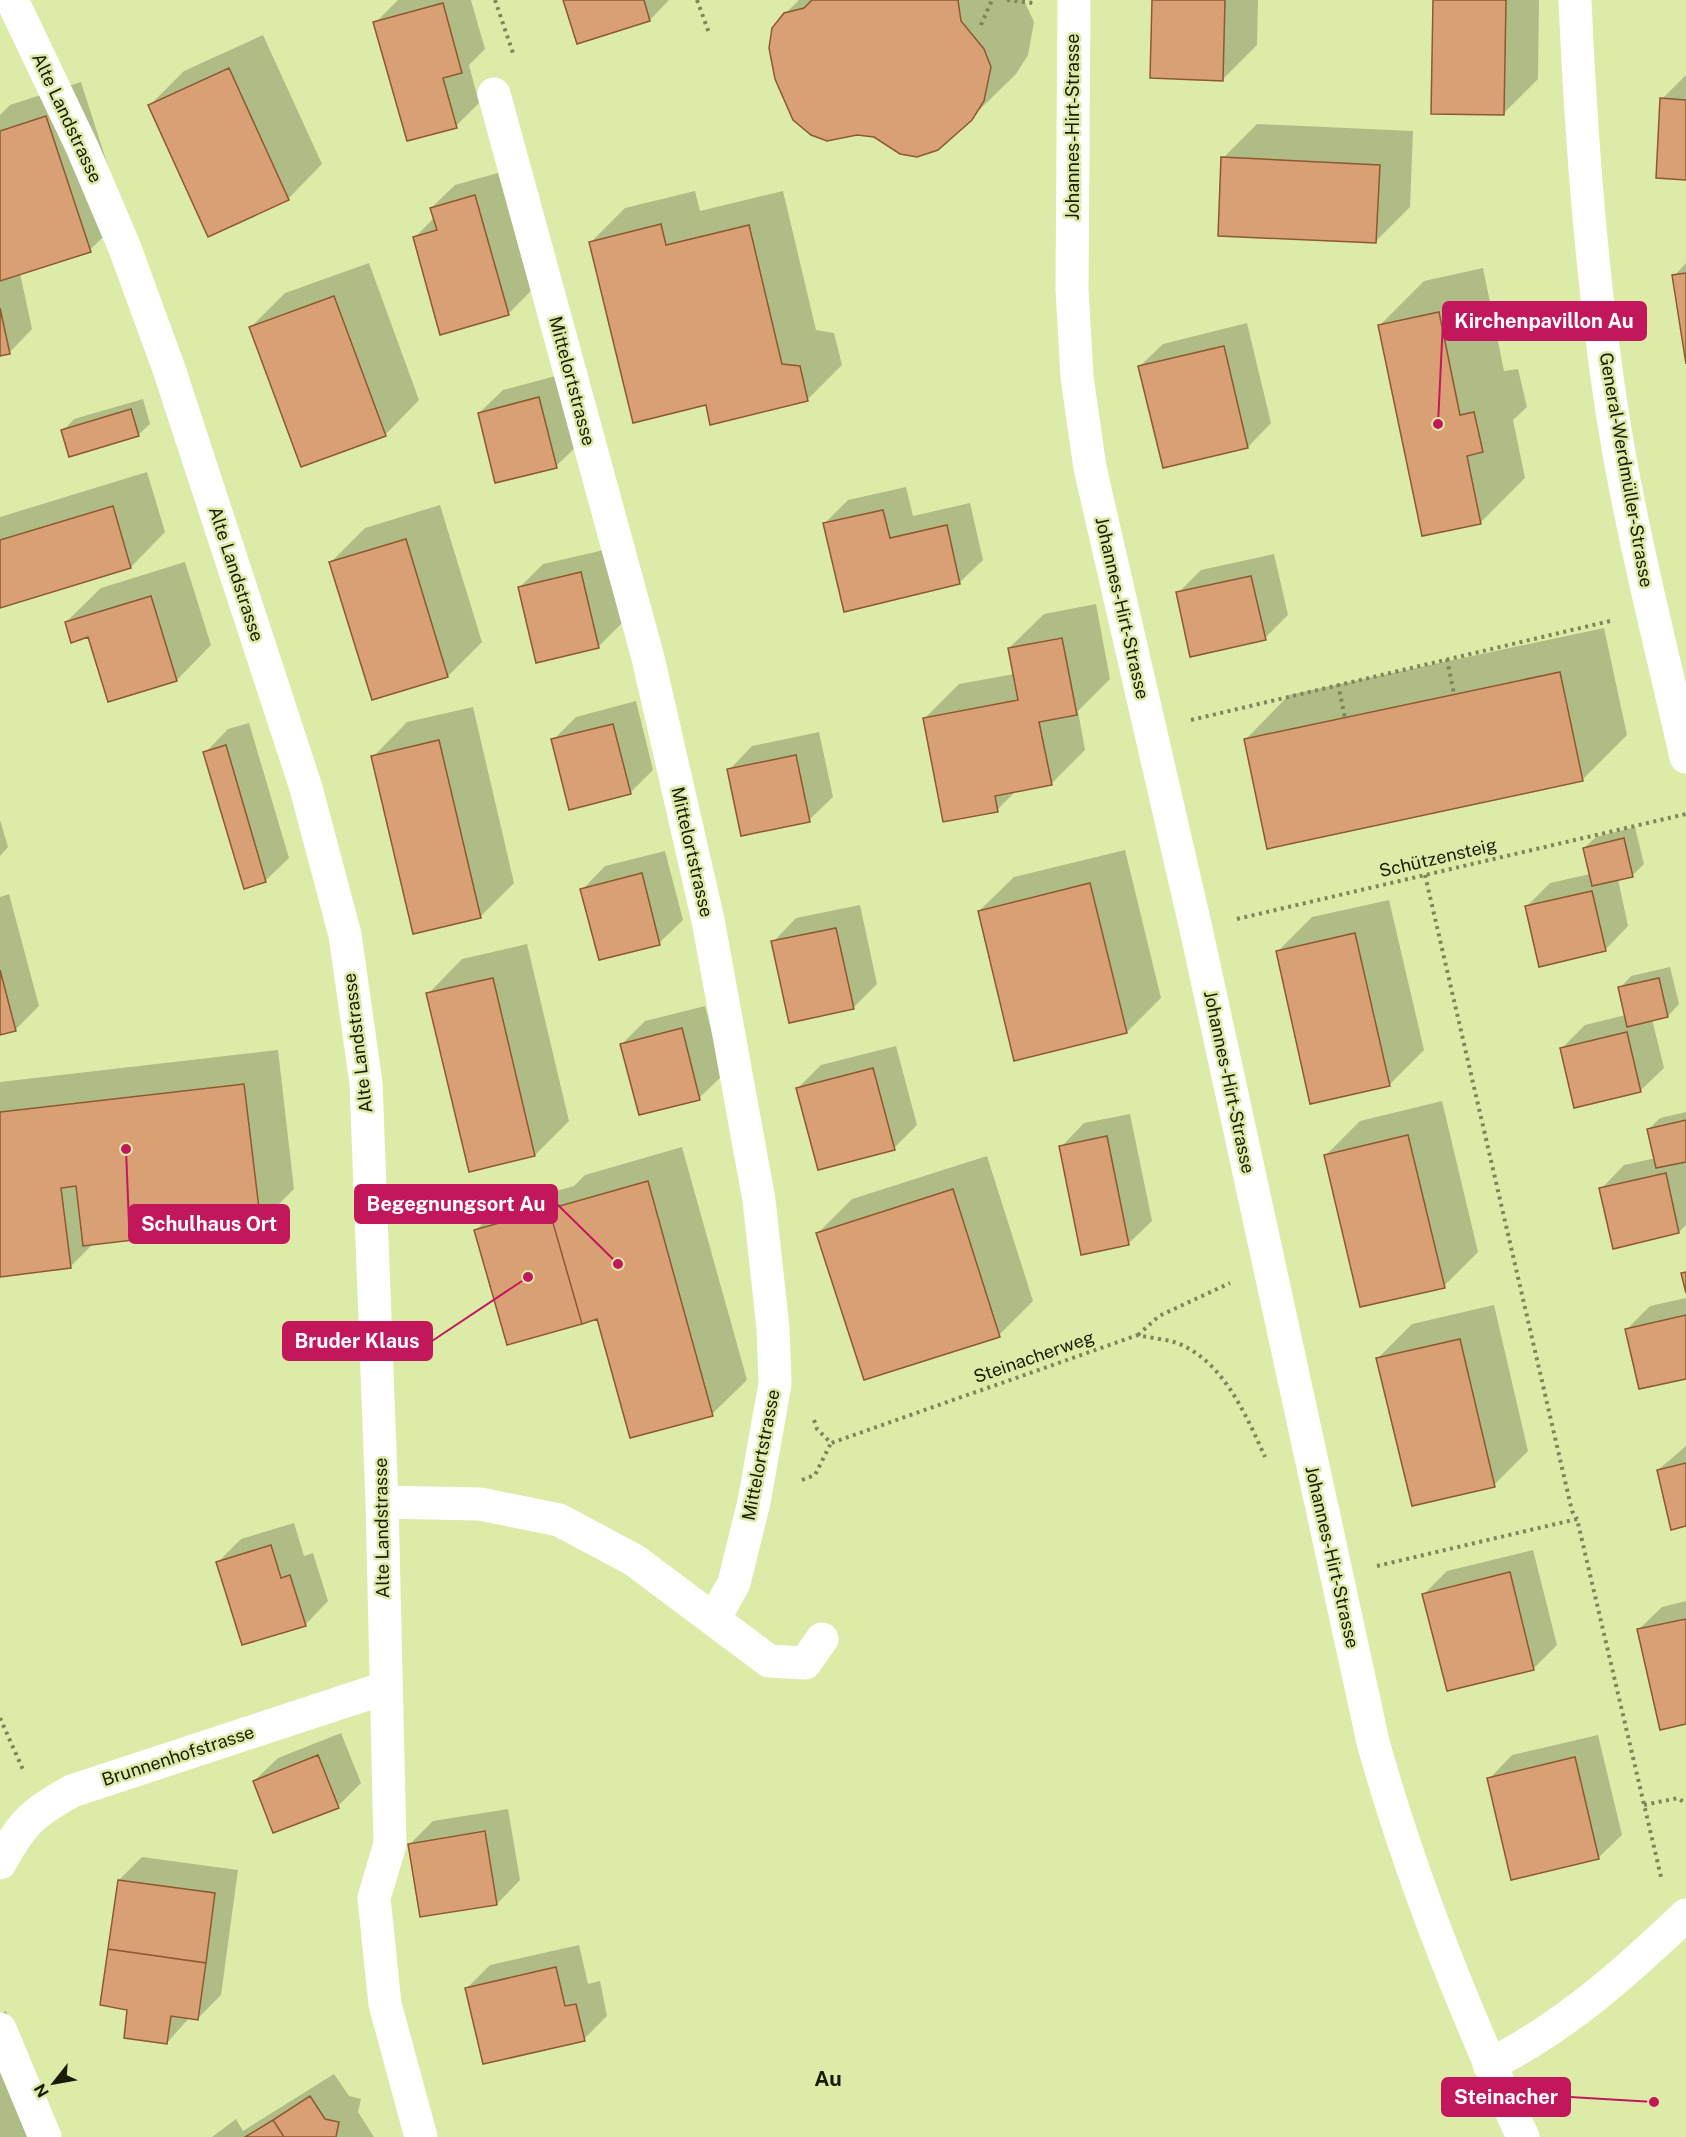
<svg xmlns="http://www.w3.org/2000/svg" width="1686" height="2137" viewBox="0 0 1686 2137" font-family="'Public Sans',sans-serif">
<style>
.shadow{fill:#0003}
.building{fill:#d9a076;stroke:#8d5930;stroke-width:1.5}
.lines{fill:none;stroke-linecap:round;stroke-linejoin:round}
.path{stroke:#7d8658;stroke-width:4;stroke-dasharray:3 4.5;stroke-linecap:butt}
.minor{stroke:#fff;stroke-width:33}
.labels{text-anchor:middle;stroke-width:5;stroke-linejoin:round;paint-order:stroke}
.street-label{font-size:18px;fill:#181c03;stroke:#ddeba8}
.quarter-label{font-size:21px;font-weight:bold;fill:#181c03;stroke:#ddeba8}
.leader{fill:none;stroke:#c2185b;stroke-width:2}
.callout-dot{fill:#c2185b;stroke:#ddeba8;stroke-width:2}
.callout{fill:#c2185b;stroke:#c2185b;stroke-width:2}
.callout-label{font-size:20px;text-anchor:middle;font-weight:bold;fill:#fff}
</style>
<rect width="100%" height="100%" fill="#ddeba8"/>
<path class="shadow" d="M 398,0 L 471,0 L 485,49 L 469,65 L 479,103 L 456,126 L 375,23 Z
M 564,0 L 669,0 L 650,20 Z
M 799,0 L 1024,0 L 1034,22 L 1028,55 L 1016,74 L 970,119 L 785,14 Z
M 1153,0 L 1258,0 L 1257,45 L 1222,80 Z
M 1434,0 L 1539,0 L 1538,79 L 1503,114 Z
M 263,35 L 322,164 L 288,199 L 150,105 L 184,71 Z
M 1686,75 L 1686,178 L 1662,99 Z
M 81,82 L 124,216 L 90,250 L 20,273 L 32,329 L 9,353 L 0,355 L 0,115 L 10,105 Z
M 1257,124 L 1413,131 L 1410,207 L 1376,241 L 1223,158 Z
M 498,173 L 531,291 L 508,314 L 415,237 L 434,218 L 431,208 L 455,185 Z
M 695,191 L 700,211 L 783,191 L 816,330 L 834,333 L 842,365 L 807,400 L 707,403 L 591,242 L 625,208 Z
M 369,263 L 419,400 L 385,435 L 251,327 L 285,293 Z
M 1686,263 L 1686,354 L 1674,276 Z
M 1483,268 L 1504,371 L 1518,369 L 1527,407 L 1513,420 L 1525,478 L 1481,522 L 1380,325 L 1424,281 Z
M 1247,323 L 1271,423 L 1248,447 L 1139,367 L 1163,344 Z
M 563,374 L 580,443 L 556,466 L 479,413 L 503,390 Z
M 143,399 L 150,424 L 138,435 L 63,431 L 74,419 Z
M 147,472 L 165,532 L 131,567 L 0,606 L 0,517 Z
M 906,487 L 913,516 L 970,503 L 983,560 L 959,583 L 824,524 L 848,500 Z
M 440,505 L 482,642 L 448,676 L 331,562 L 365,528 Z
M 604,550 L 622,623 L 598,647 L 519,588 L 543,564 Z
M 1274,554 L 1288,615 L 1265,638 L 1178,593 L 1201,570 Z
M 185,562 L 211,645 L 177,680 L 109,700 L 89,635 L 66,622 L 101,588 Z
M 1096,604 L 1110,679 L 1078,711 L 1085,750 L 1051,784 L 1017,790 L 997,810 L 925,718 L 959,684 L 1014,674 L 1009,648 L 1044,614 Z
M 1604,628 L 1627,735 L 1583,779 L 1245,740 L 1289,695 Z
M 636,701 L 653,770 L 630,793 L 553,740 L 576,717 Z
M 473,707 L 514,883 L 480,917 L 373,757 L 407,722 Z
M 249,723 L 289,858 L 265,881 L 205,753 L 228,729 Z
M 819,732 L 833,797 L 809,820 L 729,770 L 752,746 Z
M 0,820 L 8,847 L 0,856 Z
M 1635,827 L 1644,864 L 1633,875 L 1618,879 L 1628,926 L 1605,950 L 1527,906 L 1550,883 L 1590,874 L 1584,848 L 1596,837 Z
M 1125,850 L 1161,998 L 1127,1032 L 979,911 L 1014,877 Z
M 665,851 L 683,920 L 659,943 L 582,890 L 605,866 Z
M 9,894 L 39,1006 L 15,1030 L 0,1034 L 0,897 Z
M 1389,900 L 1424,1050 L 1389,1085 L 1277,952 L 1312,917 Z
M 860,905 L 877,984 L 853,1008 L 773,942 L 796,918 Z
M 527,944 L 569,1121 L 535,1155 L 428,994 L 462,959 Z
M 1670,967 L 1679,1004 L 1668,1016 L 1652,1019 L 1664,1068 L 1640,1091 L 1562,1048 L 1585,1025 L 1626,1015 L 1620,988 L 1631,976 Z
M 705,1006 L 723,1075 L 699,1098 L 622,1044 L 645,1021 Z
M 896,1046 L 917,1125 L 894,1148 L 798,1088 L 821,1065 Z
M 278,1050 L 294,1189 L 260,1223 L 94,1243 L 70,1267 L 0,1275 L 0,1082 Z
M 1442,1101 L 1478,1252 L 1444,1286 L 1326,1155 L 1360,1121 Z
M 1686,1112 L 1686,1225 L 1679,1232 L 1601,1189 L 1624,1165 L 1656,1158 L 1649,1129 L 1660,1118 Z
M 1130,1114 L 1152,1221 L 1128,1244 L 1061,1147 L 1084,1123 Z
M 682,1147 L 747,1380 L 712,1414 L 598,1317 L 476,1230 L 499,1207 L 574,1186 L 585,1175 Z
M 987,1156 L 1033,1301 L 999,1335 L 818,1233 L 852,1199 Z
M 1686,1298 L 1686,1377 L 1626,1330 L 1650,1306 Z
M 1494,1305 L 1528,1451 L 1494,1485 L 1378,1358 L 1412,1324 Z
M 1686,1446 L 1686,1525 L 1658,1470 Z
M 294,1523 L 304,1556 L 313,1553 L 328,1601 L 305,1625 L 218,1562 L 241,1539 Z
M 1533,1550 L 1557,1645 L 1534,1668 L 1448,1689 L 1424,1594 L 1447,1571 Z
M 1686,1601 L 1686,1723 L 1638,1630 L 1662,1607 Z
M 341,1733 L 361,1783 L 338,1806 L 254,1781 L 278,1758 Z
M 1598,1735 L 1622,1835 L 1598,1858 L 1489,1779 L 1512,1755 Z
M 508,1809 L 520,1880 L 497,1904 L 410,1844 L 433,1821 Z
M 142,1857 L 238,1870 L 221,1995 L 198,2018 L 190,2017 L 167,2043 L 129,2008 L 119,1880 Z
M 579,1945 L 588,1984 L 600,1981 L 607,2016 L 584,2039 L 467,1988 L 490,1965 Z
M 6,2011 L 49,2115 L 27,2137 L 0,2137 L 0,2014 Z
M 334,2074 L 349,2096 L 361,2099 L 358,2112 L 374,2137 L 212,2137 L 236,2119 L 243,2131 Z"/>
<path class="building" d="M 563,0 L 644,0 L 650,21 L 577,44 Z
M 812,0 L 958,0 L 961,21 L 984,49 L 991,67 L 984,101 L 972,120 L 938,150 L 917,157 L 900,154 L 874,137 L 857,135 L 827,141 L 811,135 L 793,120 L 775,79 L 769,48 L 772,28 L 784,13 L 804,8 Z
M 1152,0 L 1225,0 L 1223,81 L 1150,78 Z
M 1433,0 L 1506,0 L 1504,115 L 1431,114 Z
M 443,3 L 462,73 L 443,78 L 457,128 L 407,141 L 373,22 Z
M 229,68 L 289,200 L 208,237 L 148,105 Z
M 1660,98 L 1686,100 L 1686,180 L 1656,178 Z
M 46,116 L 91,252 L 0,281 L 0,131 Z
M 1221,157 L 1380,165 L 1376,243 L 1218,236 Z
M 475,195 L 509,315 L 440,335 L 413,237 L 437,230 L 430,208 Z
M 661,224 L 666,245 L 749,225 L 782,364 L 800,366 L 808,401 L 710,425 L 706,405 L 633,423 L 589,242 Z
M 1686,273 L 1686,364 L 1672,275 Z
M 334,296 L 386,436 L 301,467 L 249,327 Z
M 0,308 L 10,354 L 0,356 Z
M 1439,312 L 1460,415 L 1474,412 L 1483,452 L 1467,456 L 1481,524 L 1422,536 L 1378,325 Z
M 1224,346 L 1248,448 L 1163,468 L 1138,366 Z
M 539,397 L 557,468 L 495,483 L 478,413 Z
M 131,409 L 139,436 L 69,457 L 61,430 Z
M 113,506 L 131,568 L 0,608 L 0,540 Z
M 883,510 L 890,538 L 947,525 L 960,584 L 844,612 L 823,523 Z
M 406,539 L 448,677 L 372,700 L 329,562 Z
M 581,572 L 599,648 L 536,663 L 518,587 Z
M 1251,576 L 1266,640 L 1190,657 L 1176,592 Z
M 151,596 L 177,681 L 108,702 L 88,637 L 71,643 L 65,622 Z
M 1062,638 L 1077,715 L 1039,722 L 1052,785 L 995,796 L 998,812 L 943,822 L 923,718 L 1018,700 L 1008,648 Z
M 1560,672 L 1583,781 L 1267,849 L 1244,739 Z
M 613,724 L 631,794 L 569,810 L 551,739 Z
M 439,740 L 481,918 L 413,934 L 371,756 Z
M 226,745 L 266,882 L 244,889 L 203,752 Z
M 796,755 L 810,822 L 741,836 L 727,769 Z
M 1624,838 L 1633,877 L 1592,886 L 1583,848 Z
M 642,873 L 660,945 L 599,960 L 580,889 Z
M 1090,883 L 1127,1033 L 1014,1061 L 978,911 Z
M 1592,891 L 1606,951 L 1539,967 L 1525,906 Z
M 836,928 L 854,1009 L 789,1023 L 771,941 Z
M 1355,933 L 1390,1086 L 1310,1104 L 1276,951 Z
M 0,970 L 16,1031 L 0,1035 Z
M 493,978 L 535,1156 L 469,1172 L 426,993 Z
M 1659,978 L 1668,1017 L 1627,1027 L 1618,987 Z
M 682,1028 L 700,1100 L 639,1115 L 620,1044 Z
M 1627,1032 L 1641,1092 L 1574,1108 L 1560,1048 Z
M 873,1068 L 895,1150 L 818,1170 L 796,1088 Z
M 244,1084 L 261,1225 L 83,1246 L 76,1186 L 61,1188 L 71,1268 L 0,1277 L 0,1112 Z
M 1686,1120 L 1686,1162 L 1656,1168 L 1647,1129 Z
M 1408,1135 L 1445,1288 L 1360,1307 L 1324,1155 Z
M 1107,1136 L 1129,1245 L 1081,1255 L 1059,1146 Z
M 1666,1173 L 1679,1233 L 1613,1249 L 1599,1188 Z
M 648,1181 L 713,1416 L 630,1438 L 597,1319 L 582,1324 L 549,1209 Z
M 953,1189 L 1000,1337 L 864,1380 L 816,1233 Z
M 549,1209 L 582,1324 L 507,1345 L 474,1230 Z
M 1686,1272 L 1686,1293 L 1681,1273 Z
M 1686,1315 L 1686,1379 L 1639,1389 L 1625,1329 Z
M 1460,1339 L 1495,1487 L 1412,1506 L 1376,1358 Z
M 1686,1463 L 1686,1526 L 1671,1530 L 1657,1470 Z
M 271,1545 L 281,1578 L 290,1575 L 306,1626 L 242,1645 L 216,1562 Z
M 1510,1572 L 1534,1670 L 1447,1691 L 1422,1594 Z
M 1686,1619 L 1686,1724 L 1660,1730 L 1637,1629 Z
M 318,1755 L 339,1808 L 273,1833 L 253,1781 Z
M 1575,1757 L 1599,1859 L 1511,1880 L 1487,1778 Z
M 485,1831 L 497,1905 L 420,1917 L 408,1844 Z
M 118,1880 L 215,1893 L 206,1963 L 108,1949 Z
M 108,1949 L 206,1963 L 198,2020 L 171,2016 L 167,2044 L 124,2038 L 127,2010 L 100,2005 Z
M 556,1967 L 565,2006 L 576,2004 L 585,2041 L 483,2064 L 465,1988 Z
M 310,2096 L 325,2119 L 339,2122 L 336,2137 L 284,2137 L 273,2120 Z
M 273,2120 L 284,2137 L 245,2137 Z"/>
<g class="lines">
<path class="path" d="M 495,0 L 514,56
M 697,0 L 709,33
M 1007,0 L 1033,3
M 981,25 L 992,0
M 1447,659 L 1454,694
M 1338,684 L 1345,718
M 1191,720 L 1610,621
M 1425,875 L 1572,1511 L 1577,1519
M 1237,919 L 1686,814
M 1138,1335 L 1159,1316 L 1230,1283
M 814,1420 L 817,1429 L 831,1443 L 1138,1335 C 1150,1338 1163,1339 1174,1342 C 1222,1358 1246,1415 1265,1457
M 802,1480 L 815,1475 L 831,1443
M 1377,1566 L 1577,1519 L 1662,1881
M 0,1718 L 24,1772
M 1644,1805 L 1678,1798 L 1686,1804"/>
<path class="minor" d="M 12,0 L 82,147 L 124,246 L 169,369 L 306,788 L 345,935 L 366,1083 L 382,1502 L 390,1844 L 374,1898 L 385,2004 L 421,2137
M 1074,0 L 1072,289 L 1077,377 L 1090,468 L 1196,929 L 1373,1742 C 1411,1879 1463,2008 1523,2137
M 1575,0 C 1581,138 1591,274 1612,411 C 1630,527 1660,642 1686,757
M 494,94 L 648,658 L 708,920 L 759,1200 L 773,1328 L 775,1384 L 754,1502 L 734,1583 L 714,1619
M 382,1502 L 480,1504 L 559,1520 L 634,1560 L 769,1661 L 805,1663 L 822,1639
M 0,1863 C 22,1823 32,1813 72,1791 L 385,1688
M 0,2029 L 45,2137
M 1489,2065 C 1565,2027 1625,1973 1686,1915"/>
</g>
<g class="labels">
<g class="street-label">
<text transform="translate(67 118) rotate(65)" y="6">Alte Landstrasse</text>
<text transform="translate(1073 127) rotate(-90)" y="6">Johannes-Hirt-Strasse</text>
<text transform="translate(572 381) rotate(75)" y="6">Mittelortstrasse</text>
<text transform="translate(1626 470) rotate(80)" y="6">General-Werdmüller-Strasse</text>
<text transform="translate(236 574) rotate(72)" y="6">Alte Landstrasse</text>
<text transform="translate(1122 608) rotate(77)" y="6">Johannes-Hirt-Strasse</text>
<text transform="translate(692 852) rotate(77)" y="6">Mittelortstrasse</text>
<text transform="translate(1438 858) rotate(-13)" y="6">Schützensteig</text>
<text transform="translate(358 1043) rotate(-97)" y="6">Alte Landstrasse</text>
<text transform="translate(1229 1082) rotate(78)" y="6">Johannes-Hirt-Strasse</text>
<text transform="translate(1034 1357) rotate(-19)" y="6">Steinacherweg</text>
<text transform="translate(761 1455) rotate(-79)" y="6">Mittelortstrasse</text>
<text transform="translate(382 1528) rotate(-91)" y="6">Alte Landstrasse</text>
<text transform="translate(1332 1557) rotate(77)" y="6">Johannes-Hirt-Strasse</text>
<text transform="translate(178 1756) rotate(-18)" y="6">Brunnenhofstrasse</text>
</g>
<g class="quarter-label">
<text x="828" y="2086">Au</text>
</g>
</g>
<path class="leader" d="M1438 424L1443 321M618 1264L557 1204M126 1149L129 1224M528 1277L432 1341M1654 2102L1570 2097"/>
<g class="callout-dot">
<circle cx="1438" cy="424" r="6"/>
<circle cx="618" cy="1264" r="6"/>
<circle cx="126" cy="1149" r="6"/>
<circle cx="528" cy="1277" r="6"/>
<circle cx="1654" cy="2102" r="6"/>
</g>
<g class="callout">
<rect x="1443" y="302" width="203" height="38" rx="6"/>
<rect x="355" y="1185" width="202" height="38" rx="6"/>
<rect x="129" y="1205" width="160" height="38" rx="6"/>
<rect x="283" y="1322" width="149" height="38" rx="6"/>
<rect x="1442" y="2078" width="128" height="38" rx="6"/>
</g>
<g class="callout-label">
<text x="1544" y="328">Kirchenpavillon Au</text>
<text x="456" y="1211">Begegnungsort Au</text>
<text x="209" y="1231">Schulhaus Ort</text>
<text x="357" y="1348">Bruder Klaus</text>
<text x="1506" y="2104">Steinacher</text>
</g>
<g transform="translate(54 2083) rotate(239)" stroke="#ddeba8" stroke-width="4.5" paint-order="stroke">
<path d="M0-4.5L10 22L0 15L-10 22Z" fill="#181c03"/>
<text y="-9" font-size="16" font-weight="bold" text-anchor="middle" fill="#181c03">N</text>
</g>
</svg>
